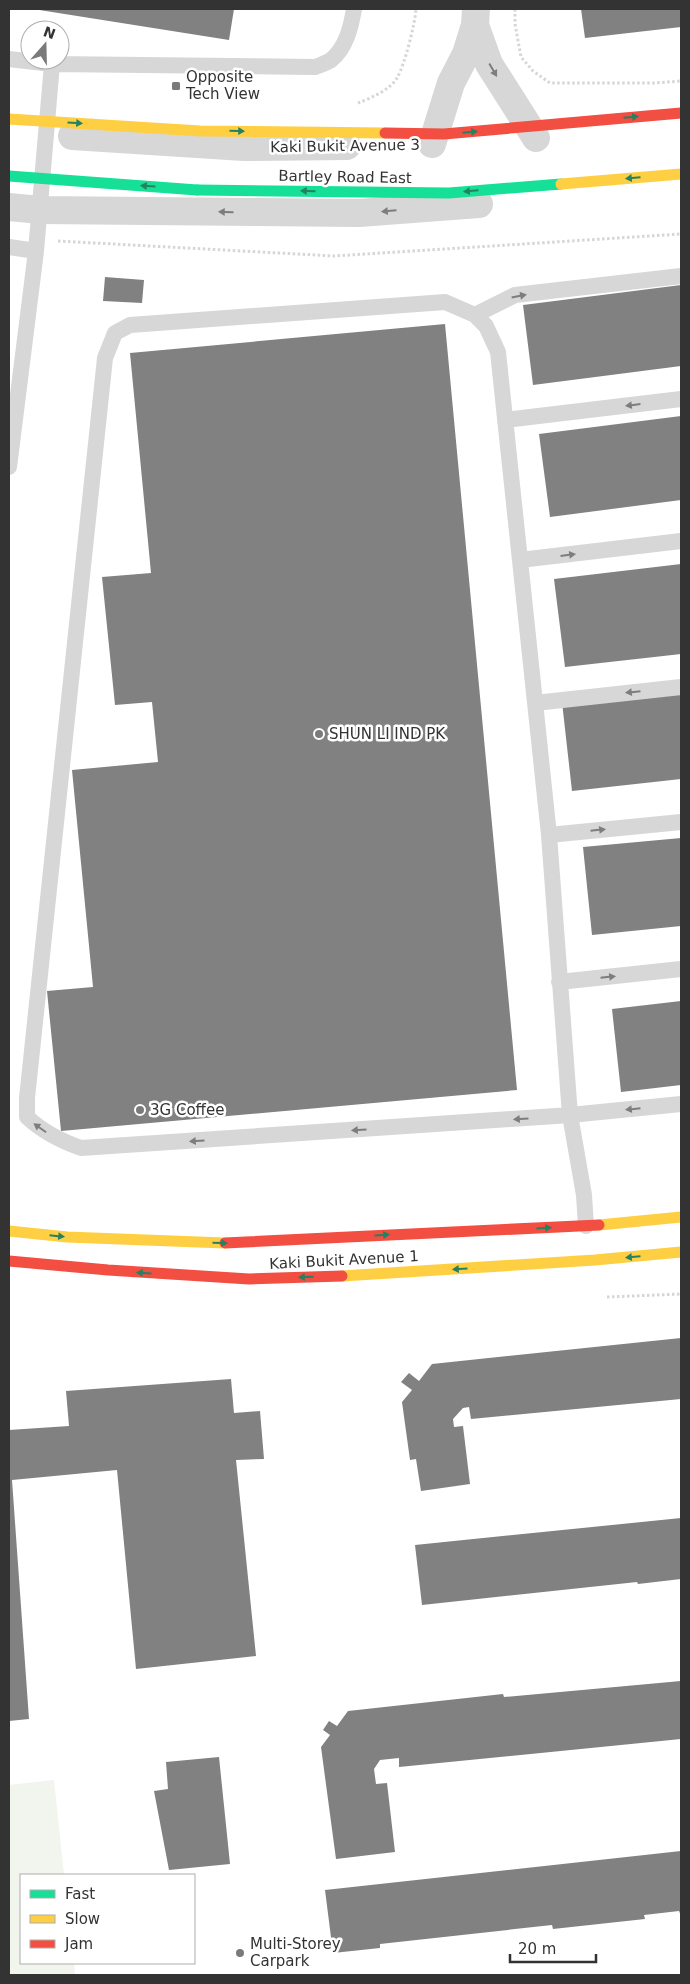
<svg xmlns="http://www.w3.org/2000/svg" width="690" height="1984" viewBox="0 0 690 1984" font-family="'DejaVu Sans',sans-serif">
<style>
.green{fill:#f1f5ed}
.building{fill:#818181}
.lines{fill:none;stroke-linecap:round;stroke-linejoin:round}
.path{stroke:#d6d6d6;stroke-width:3;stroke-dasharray:2.5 2.5;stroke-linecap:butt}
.lane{stroke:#d7d7d7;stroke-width:16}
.street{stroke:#d7d7d7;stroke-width:28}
.fast{stroke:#16e098;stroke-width:11}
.slow{stroke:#ffcf43;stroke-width:11}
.jam{stroke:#f24e42;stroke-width:11}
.fast-bridge{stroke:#16e098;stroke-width:11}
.slow-bridge{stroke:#ffcf43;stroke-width:11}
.jam-bridge{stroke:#f24e42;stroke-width:11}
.oneway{fill:#7d7d7d}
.oneway2{fill:#268160}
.poi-dot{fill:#7a7a7a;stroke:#fff;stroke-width:2}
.labels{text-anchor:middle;stroke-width:5;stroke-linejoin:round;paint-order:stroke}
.poi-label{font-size:15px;fill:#333;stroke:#fff;text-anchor:start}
.street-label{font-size:15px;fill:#333;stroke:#fff}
</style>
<rect width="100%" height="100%" fill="#fff"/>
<path class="green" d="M 54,1780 L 64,1875 L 21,1875 L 21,1963 L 74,1963 L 75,1975 L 9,1975 L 9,1785 Z"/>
<path class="building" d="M 33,9 L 234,9 L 229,40 Z
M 581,9 L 681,9 L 681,27 L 585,38 Z
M 105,277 L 144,280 L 142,303 L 103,301 Z
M 681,285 L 681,366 L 533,385 L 523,305 Z
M 445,324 L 517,1090 L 61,1131 L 47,991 L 93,987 L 72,770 L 158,762 L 152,702 L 115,705 L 102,577 L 151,573 L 130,353 Z
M 681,416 L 681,500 L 550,517 L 539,434 Z
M 681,564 L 681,654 L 565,667 L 554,579 Z
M 681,690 L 681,779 L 572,791 L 562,702 Z
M 681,838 L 681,926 L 592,935 L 583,847 Z
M 681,1001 L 681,1085 L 621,1092 L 612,1009 Z
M 681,1338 L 681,1399 L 471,1419 L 469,1407 L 463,1408 L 453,1419 L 454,1427 L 463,1426 L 470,1484 L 421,1491 L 416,1459 L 410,1460 L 402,1402 L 412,1390 L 401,1382 L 409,1373 L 419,1381 L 432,1364 Z
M 231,1379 L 234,1413 L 260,1411 L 264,1459 L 236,1460 L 256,1656 L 136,1669 L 117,1470 L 12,1480 L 29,1719 L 9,1721 L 9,1430 L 69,1426 L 66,1391 Z
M 681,1518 L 681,1579 L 638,1584 L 637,1582 L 422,1605 L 415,1545 Z
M 681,1681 L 681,1739 L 399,1767 L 399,1758 L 380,1760 L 374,1769 L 376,1784 L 387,1783 L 395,1852 L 336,1859 L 321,1747 L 330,1735 L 323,1730 L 329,1721 L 337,1726 L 348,1711 L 503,1694 L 504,1697 Z
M 219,1757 L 230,1864 L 169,1870 L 154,1791 L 168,1789 L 166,1762 Z
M 681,1851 L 681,1916 L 679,1911 L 644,1915 L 645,1919 L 553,1929 L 552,1925 L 380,1944 L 380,1948 L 333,1953 L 325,1890 Z"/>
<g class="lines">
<path class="path" d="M 515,9 L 515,24 L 521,57 L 533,71 L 550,83 L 654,83 L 681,81
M 358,103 C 371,98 390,90 397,78 C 405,64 415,24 416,9
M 58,241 L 334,256 L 681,234
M 607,1297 L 681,1294"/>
<path class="lane" d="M 9,59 L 52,64 L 315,67 C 320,65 327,63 331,60 C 346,48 351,27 354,9
M 9,247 L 36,251
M 475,315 L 515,295 L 681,276
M 505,420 L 681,399
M 9,467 L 36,251 L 52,64
M 520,560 L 681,541
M 535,703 L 681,687
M 549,835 L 681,822
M 559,982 L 681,969
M 586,1226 L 584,1195 L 570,1115 L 549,835 L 498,352 L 486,326 L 475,315 L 445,302 L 130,325 L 115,333 L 105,358 L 27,1098 L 27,1117 C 43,1132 61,1141 81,1148 L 570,1115 L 681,1104"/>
<path class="street" d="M 475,25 L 489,64 L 536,138
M 72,136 L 244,147 L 347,146
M 432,144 L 451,83 L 466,54 L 475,25 L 476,9
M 9,207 L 40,210 L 359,213 L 479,204"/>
<path class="fast" d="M 197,190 L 449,193 L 561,184"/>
<path class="slow" d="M 561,184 L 681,174
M 599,1225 L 681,1217
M 9,1231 L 67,1237 L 225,1243
M 342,1276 L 595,1260 L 681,1252"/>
<path class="jam" d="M 225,1243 L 599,1225
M 9,1261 L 108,1270 L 249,1279 L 342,1276"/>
<path class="fast-bridge" d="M 9,176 L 197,190"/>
<path class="slow-bridge" d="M 9,119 L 200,131 L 385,133"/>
<path class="jam-bridge" d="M 385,133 L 444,134 L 681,113"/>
</g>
<defs><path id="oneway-solid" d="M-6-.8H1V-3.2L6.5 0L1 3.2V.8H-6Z" transform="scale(1.25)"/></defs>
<g class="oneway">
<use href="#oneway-solid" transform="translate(493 70) rotate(60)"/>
<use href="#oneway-solid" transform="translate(389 211) rotate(175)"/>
<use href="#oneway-solid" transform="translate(226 212) rotate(-179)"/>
<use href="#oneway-solid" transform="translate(519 296) rotate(-11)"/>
<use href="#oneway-solid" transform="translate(633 405) rotate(173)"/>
<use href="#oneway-solid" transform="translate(568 555) rotate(-7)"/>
<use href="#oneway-solid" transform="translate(633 692) rotate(174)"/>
<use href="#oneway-solid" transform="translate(598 830) rotate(-6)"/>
<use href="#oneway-solid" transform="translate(608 977) rotate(-6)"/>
<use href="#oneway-solid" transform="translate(633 1109) rotate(174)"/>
<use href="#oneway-solid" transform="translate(521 1119) rotate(176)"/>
<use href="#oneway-solid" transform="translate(40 1128) rotate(-145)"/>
<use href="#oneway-solid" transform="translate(359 1130) rotate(176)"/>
<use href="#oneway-solid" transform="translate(197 1141) rotate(176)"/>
</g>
<g class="oneway2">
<use href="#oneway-solid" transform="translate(631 117) rotate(-5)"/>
<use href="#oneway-solid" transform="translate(75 123) rotate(4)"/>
<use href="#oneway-solid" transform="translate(237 131) rotate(1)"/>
<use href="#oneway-solid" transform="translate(470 132) rotate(-5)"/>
<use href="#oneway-solid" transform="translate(633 178) rotate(175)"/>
<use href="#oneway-solid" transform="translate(148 186) rotate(-176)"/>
<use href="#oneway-solid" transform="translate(308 191) rotate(-179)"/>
<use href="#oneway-solid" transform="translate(471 191) rotate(175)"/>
<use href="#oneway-solid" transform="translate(544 1228) rotate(-3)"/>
<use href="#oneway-solid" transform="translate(382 1235) rotate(-3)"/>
<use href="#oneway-solid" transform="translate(57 1236) rotate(6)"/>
<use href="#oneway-solid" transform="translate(220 1243) rotate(2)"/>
<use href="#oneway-solid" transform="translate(633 1257) rotate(175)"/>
<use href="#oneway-solid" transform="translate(460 1269) rotate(176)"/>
<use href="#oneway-solid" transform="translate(144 1273) rotate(-177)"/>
<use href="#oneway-solid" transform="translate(306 1277) rotate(178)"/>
</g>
<g class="poi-dot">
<rect x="171" y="81" width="10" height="10" rx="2.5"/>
<circle cx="319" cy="734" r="5"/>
<circle cx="140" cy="1110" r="5"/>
<circle cx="240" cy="1953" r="5"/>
</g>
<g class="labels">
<g class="poi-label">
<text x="186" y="82">Opposite<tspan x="186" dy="17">Tech View</tspan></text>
<text x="329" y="739">SHUN LI IND PK</text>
<text x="150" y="1115">3G Coffee</text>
<text x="250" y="1949">Multi-Storey<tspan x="250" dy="17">Carpark</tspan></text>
</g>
<g class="street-label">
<text transform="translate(345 146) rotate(-1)" y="5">Kaki Bukit Avenue 3</text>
<text transform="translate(345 177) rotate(1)" y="5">Bartley Road East</text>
<text transform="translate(344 1260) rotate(-3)" y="5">Kaki Bukit Avenue 1</text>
</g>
</g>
<rect width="690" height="1984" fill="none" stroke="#333333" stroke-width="20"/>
<rect x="20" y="1874" width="175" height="90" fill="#ffffff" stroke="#adadad"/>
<rect x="30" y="1890" width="25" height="8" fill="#16e098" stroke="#adadad"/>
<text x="65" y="1899" font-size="15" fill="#333333">Fast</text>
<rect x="30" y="1915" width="25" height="8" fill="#ffcf43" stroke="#adadad"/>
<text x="65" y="1924" font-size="15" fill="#333333">Slow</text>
<rect x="30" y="1940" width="25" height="8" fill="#f24e42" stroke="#adadad"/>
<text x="65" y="1949" font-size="15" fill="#333333">Jam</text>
<g transform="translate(45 45) rotate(20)"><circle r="24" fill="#ffffff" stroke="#adadad"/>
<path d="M0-4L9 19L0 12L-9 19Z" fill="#7a7a7a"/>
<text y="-8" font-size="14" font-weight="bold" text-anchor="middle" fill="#333333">N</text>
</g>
<path d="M510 1954v8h86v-8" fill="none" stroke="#333333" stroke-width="2.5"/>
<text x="518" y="1954" font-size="15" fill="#333333" stroke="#ffffff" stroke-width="4" paint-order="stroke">20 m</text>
</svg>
